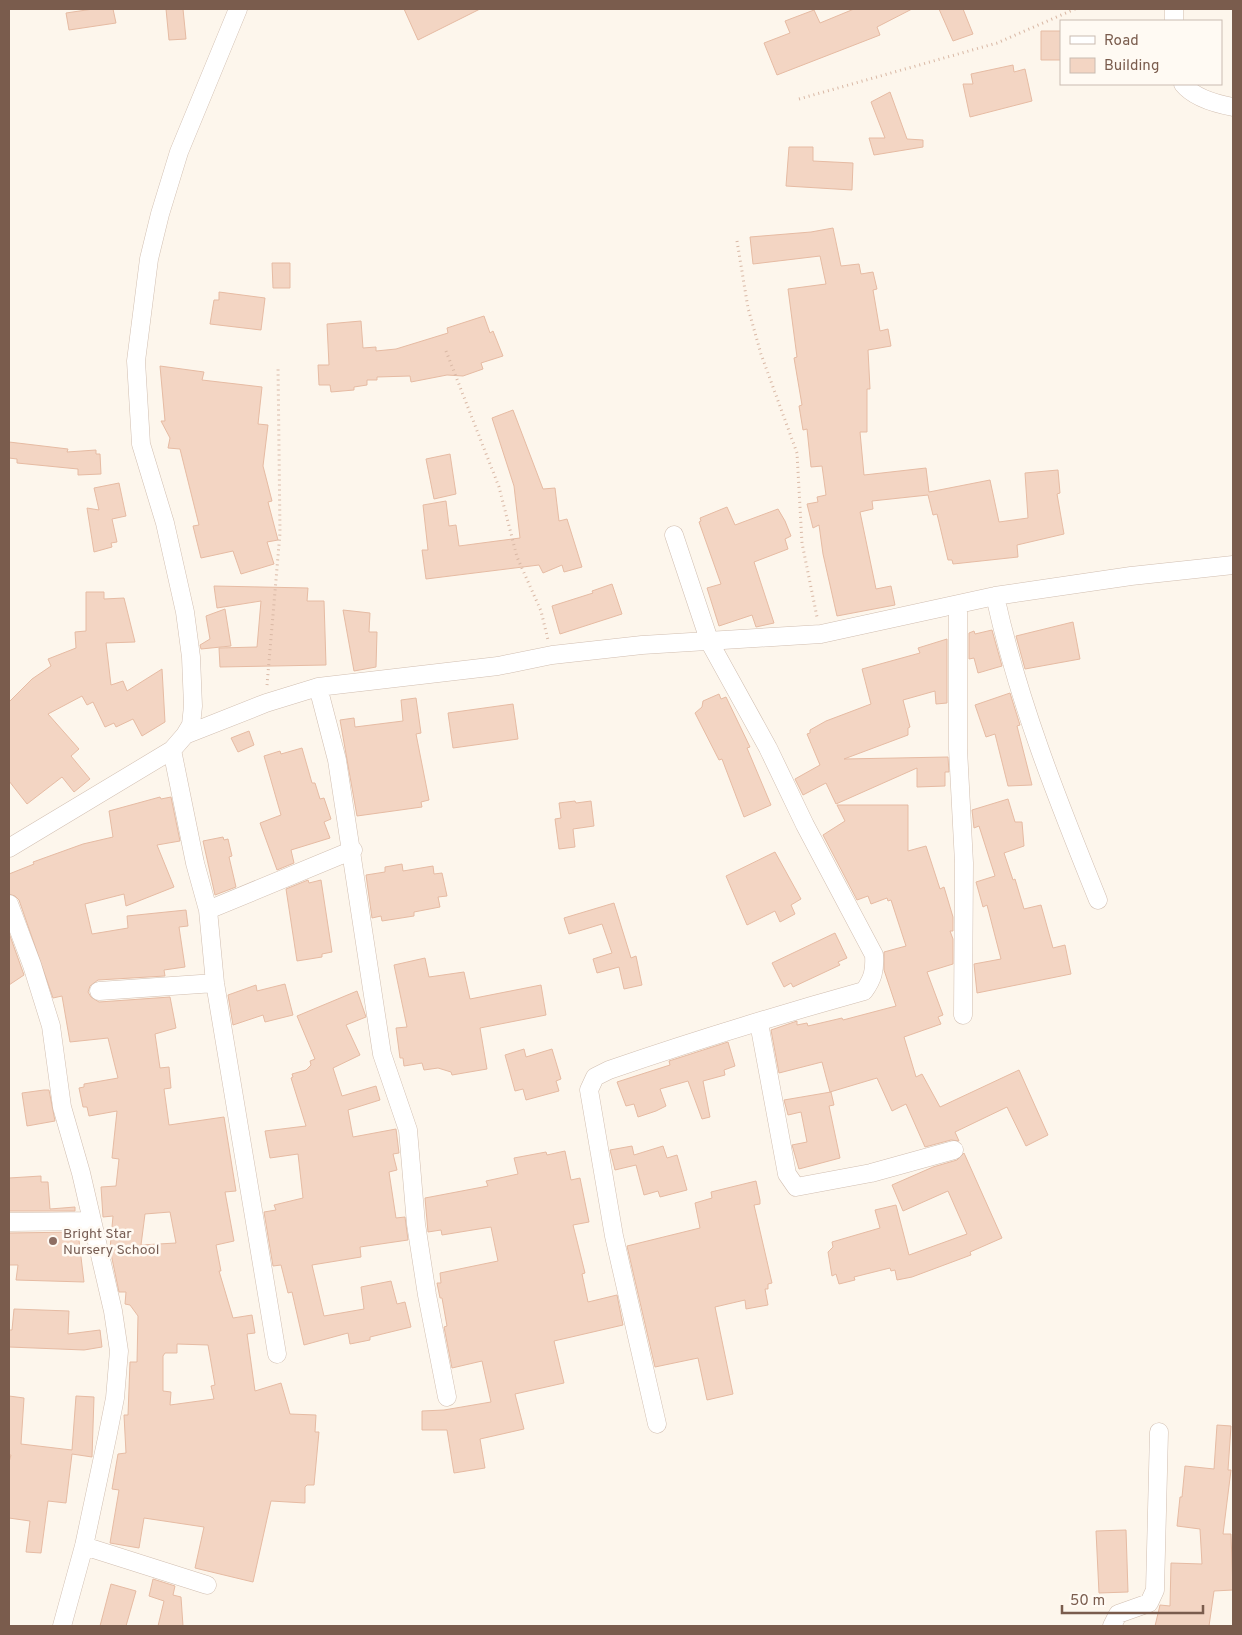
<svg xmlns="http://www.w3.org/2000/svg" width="1242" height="1635" viewBox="0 0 1242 1635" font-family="Overpass,sans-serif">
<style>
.building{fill:#f3d5c3;stroke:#e6bba3;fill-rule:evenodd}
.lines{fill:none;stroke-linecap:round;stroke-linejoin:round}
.minor-casing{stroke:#d1beb0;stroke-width:19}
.path{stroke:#d9b8a5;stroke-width:3;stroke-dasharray:1 4;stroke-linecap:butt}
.minor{stroke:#fff;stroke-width:18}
.education-dot{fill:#8d6e63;stroke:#fffaf3;stroke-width:2}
.labels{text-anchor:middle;stroke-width:5;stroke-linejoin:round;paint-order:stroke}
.education-label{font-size:14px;fill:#785e54;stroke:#fffaf3;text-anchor:start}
</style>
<rect width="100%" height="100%" fill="#fdf6ec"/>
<path class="building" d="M 93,9 L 113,9 L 116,23 L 69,30 L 66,13 Z
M 166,9 L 183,9 L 186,39 L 169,40 Z
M 404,9 L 480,9 L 418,40 Z
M 854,9 L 912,9 L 877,27 L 880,35 L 777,75 L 764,43 L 790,33 L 785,21 L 814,10 L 820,23 Z
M 939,9 L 963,9 L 973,34 L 953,41 Z
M 1041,31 L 1061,31 L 1061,60 L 1041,60 Z
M 1013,65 L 1014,72 L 1025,69 L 1032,101 L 970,117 L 963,84 L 973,84 L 971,74 Z
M 890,92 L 907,139 L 923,140 L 923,147 L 874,155 L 869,138 L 885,138 L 871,102 Z
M 789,147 L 813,147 L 813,161 L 853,163 L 852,190 L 786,186 Z
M 833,228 L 841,266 L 859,264 L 861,274 L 873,272 L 877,289 L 873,290 L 880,331 L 888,329 L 891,346 L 868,350 L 870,389 L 867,389 L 867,432 L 860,432 L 864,475 L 926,468 L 929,492 L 990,480 L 999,522 L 1028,518 L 1025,473 L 1058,470 L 1060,493 L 1057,494 L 1064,534 L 1017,545 L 1018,557 L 953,564 L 952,560 L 948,560 L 937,514 L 933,515 L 928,495 L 872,501 L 873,509 L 860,512 L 876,589 L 891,586 L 895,605 L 837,616 L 823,554 L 819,525 L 813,528 L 807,504 L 818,502 L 817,497 L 826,495 L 822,466 L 811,467 L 807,429 L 803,430 L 799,406 L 802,405 L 794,358 L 797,357 L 788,289 L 826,284 L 820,256 L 753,264 L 750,237 L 811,232 Z
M 272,263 L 290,263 L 290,288 L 273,288 Z
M 219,292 L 265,298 L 261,330 L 210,324 L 214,300 L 219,300 Z
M 484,316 L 490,333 L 493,331 L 503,356 L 481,363 L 483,369 L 463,376 L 447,375 L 411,382 L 410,376 L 377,377 L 377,380 L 367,380 L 367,385 L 354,387 L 354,390 L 331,392 L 330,385 L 319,385 L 318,365 L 329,365 L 327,324 L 361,321 L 363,348 L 376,347 L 376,351 L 396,349 L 448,333 L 447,328 Z
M 160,366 L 204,372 L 202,380 L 262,387 L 258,424 L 268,425 L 263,466 L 272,501 L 268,502 L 278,540 L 267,542 L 274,564 L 241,574 L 233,551 L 201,558 L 193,526 L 199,525 L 180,449 L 168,448 L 170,438 L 161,421 L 165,421 Z
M 513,410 L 543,489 L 555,488 L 559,521 L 567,519 L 582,567 L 564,572 L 562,565 L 543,573 L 539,565 L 426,579 L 422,550 L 428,550 L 423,505 L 446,501 L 449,526 L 456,525 L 459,546 L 520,538 L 514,486 L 492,418 Z
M 9,442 L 68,449 L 67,452 L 96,450 L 96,454 L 100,454 L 101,474 L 78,475 L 78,469 L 17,463 L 17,459 L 9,458 Z
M 450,454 L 456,494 L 434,499 L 426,459 Z
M 119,483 L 126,516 L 112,519 L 117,542 L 111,543 L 112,547 L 94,552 L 87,508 L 99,510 L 94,488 Z
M 727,507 L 735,525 L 778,509 L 785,521 L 791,536 L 785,539 L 788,549 L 754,562 L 774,623 L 756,627 L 752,615 L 719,626 L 707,588 L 721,584 L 699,522 L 701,521 L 700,518 Z
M 612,584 L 622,614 L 560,634 L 552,606 L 593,593 L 592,591 Z
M 214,586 L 308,588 L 307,601 L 324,601 L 326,665 L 220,667 L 219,648 L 257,647 L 261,601 L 217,608 Z
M 86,592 L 104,592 L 104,599 L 124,598 L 135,642 L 106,643 L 111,685 L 123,681 L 127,691 L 162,669 L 165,722 L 142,736 L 133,719 L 116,727 L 114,723 L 105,727 L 93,702 L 87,705 L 82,696 L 48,714 L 79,749 L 71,756 L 90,779 L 74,792 L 62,777 L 27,804 L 9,781 L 9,702 L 32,679 L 51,666 L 48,659 L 76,648 L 75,632 L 86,631 Z
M 225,609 L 231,646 L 201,649 L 200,645 L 210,639 L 206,616 Z
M 343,610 L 370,613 L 369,632 L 377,632 L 376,667 L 354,671 Z
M 1073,622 L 1080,659 L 1025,669 L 1016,636 Z
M 992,630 L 1002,666 L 978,673 L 974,658 L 969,659 L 969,633 L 974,631 L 975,634 Z
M 947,639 L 947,703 L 936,704 L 935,691 L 903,700 L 910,727 L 908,728 L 908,735 L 844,759 L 948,757 L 949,772 L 945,772 L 945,786 L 917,787 L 917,768 L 836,804 L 826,783 L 803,795 L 795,779 L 820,765 L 807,734 L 810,733 L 810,730 L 826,721 L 871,704 L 862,669 L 920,653 L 918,648 Z
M 1010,693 L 1020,725 L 1017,726 L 1032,785 L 1008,786 L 995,734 L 986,737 L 975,705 Z
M 719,694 L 721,699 L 726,697 L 750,747 L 747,748 L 771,805 L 744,817 L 722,759 L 719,760 L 695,713 L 702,707 L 703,701 Z
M 416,698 L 421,733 L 416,734 L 429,800 L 421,802 L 422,807 L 357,816 L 340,720 L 354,718 L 355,727 L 403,721 L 401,700 Z
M 513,704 L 518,739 L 453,748 L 448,713 Z
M 249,731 L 254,745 L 238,752 L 231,738 Z
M 302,748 L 312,783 L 315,783 L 320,799 L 324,798 L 331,819 L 324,822 L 330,838 L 291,850 L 294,863 L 277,870 L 260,823 L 281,815 L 264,756 L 280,751 L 281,754 Z
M 160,797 L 161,799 L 171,797 L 180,841 L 157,845 L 174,887 L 126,906 L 124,894 L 85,904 L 92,934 L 128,928 L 127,916 L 186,910 L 188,926 L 179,927 L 185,967 L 164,970 L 165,976 L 98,980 L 90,986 L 88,992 L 91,997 L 99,1002 L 170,997 L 176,1028 L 155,1034 L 160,1068 L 169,1067 L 171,1088 L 164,1089 L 169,1125 L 224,1117 L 236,1191 L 225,1192 L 234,1241 L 216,1245 L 221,1271 L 219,1271 L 233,1318 L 252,1315 L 255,1333 L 247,1334 L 255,1391 L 281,1383 L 290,1414 L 316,1415 L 315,1432 L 319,1432 L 314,1485 L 307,1485 L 305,1487 L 305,1503 L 271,1501 L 253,1582 L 195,1568 L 204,1527 L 144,1518 L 139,1548 L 110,1543 L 119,1490 L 112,1489 L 118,1454 L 126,1453 L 124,1415 L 128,1415 L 130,1362 L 137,1362 L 138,1316 L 130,1305 L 125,1304 L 126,1292 L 119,1292 L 110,1249 L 113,1216 L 103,1217 L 101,1187 L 116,1186 L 119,1159 L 112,1158 L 117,1111 L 89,1116 L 87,1107 L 83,1107 L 79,1088 L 84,1087 L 84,1084 L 118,1078 L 108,1038 L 70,1042 L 62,996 L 53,998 L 19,900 L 15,896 L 9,894 L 9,874 L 34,864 L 33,862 L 83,844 L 113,837 L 109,811 ZM 170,1212 L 176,1243 L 141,1245 L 145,1214 ZM 177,1344 L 208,1345 L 215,1385 L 211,1386 L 214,1399 L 170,1405 L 171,1392 L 163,1391 L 163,1356 L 165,1353 L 177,1353 Z
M 1008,799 L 1015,822 L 1022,822 L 1024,846 L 1004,853 L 1013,880 L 1015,879 L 1024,909 L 1041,905 L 1053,948 L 1065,945 L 1071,974 L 977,993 L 974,964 L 1001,959 L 987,905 L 983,907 L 976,882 L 995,876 L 979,826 L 974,828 L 972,810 Z
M 575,801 L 576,803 L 591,801 L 594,826 L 573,829 L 575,847 L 559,849 L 555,819 L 561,818 L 559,803 Z
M 837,805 L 908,805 L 908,851 L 926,846 L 940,889 L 944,887 L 953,917 L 953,931 L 950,931 L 953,939 L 953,964 L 927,972 L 943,1015 L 938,1017 L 941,1024 L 904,1037 L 916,1077 L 922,1074 L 940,1107 L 1019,1070 L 1048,1135 L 1026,1146 L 1007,1107 L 955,1132 L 959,1141 L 951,1140 L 925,1147 L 906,1104 L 892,1111 L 877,1078 L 830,1092 L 822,1062 L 779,1073 L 771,1030 L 797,1021 L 797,1025 L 807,1023 L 808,1026 L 842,1018 L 843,1020 L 896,1006 L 884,970 L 884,952 L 906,946 L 891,900 L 888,901 L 887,898 L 871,904 L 868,896 L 857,900 L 823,835 L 845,821 Z
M 223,837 L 224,840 L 228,839 L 232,856 L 229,857 L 236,887 L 215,895 L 203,841 Z
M 775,852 L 801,899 L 791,905 L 795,914 L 780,922 L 775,911 L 747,925 L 726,876 Z
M 402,864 L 403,871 L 433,866 L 434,874 L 442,873 L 447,896 L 438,897 L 440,907 L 414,912 L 414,916 L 382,921 L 381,916 L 372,918 L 366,875 L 385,872 L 385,867 Z
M 308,880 L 309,883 L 321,880 L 332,952 L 322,954 L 322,957 L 297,961 L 286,889 Z
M 614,903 L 631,958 L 636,956 L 642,985 L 624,989 L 619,967 L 597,973 L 593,959 L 612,953 L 602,924 L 569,934 L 564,918 Z
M 9,933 L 24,975 L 9,985 Z
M 835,933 L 847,958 L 838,962 L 840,965 L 793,987 L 791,983 L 784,987 L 772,963 Z
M 425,958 L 429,977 L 464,972 L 470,999 L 541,985 L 546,1015 L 480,1028 L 487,1069 L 452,1075 L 451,1072 L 438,1068 L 424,1070 L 422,1063 L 404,1066 L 403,1058 L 400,1058 L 396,1028 L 407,1027 L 394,965 Z
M 285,984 L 293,1015 L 265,1022 L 263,1015 L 233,1025 L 228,995 L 256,985 L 257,991 Z
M 357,991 L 366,1017 L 346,1025 L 360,1055 L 333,1068 L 342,1096 L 376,1086 L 380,1100 L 348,1110 L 353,1137 L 396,1129 L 399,1153 L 393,1154 L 397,1170 L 389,1172 L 396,1218 L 405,1217 L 408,1240 L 360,1247 L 361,1257 L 312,1265 L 324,1316 L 364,1309 L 361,1287 L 391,1281 L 397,1304 L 405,1302 L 411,1327 L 370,1337 L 370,1340 L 350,1344 L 348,1333 L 304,1345 L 292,1292 L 288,1293 L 281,1265 L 273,1266 L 264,1212 L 276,1210 L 274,1205 L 303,1198 L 298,1154 L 270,1158 L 265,1131 L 306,1126 L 291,1078 L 293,1077 L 292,1074 L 306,1070 L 311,1065 L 310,1061 L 315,1059 L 297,1016 Z
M 728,1042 L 735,1066 L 724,1070 L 725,1075 L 703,1081 L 710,1117 L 702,1119 L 688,1081 L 660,1089 L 666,1106 L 656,1111 L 638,1117 L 634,1104 L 626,1106 L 617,1082 L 670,1065 L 669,1061 Z
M 524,1049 L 526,1057 L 552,1049 L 561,1079 L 556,1081 L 559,1091 L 526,1100 L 523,1089 L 515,1091 L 505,1055 Z
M 44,1090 L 49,1090 L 55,1121 L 27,1126 L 22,1093 Z
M 831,1092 L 834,1105 L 829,1106 L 840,1158 L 799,1169 L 792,1145 L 807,1142 L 801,1112 L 788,1115 L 784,1100 Z
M 632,1146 L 634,1155 L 663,1146 L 667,1158 L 677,1155 L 687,1190 L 660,1197 L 658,1191 L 644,1195 L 636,1165 L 615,1170 L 610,1150 Z
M 565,1151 L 571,1180 L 580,1178 L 589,1222 L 573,1225 L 585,1273 L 582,1274 L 588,1302 L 617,1295 L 623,1325 L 554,1341 L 564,1383 L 515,1394 L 524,1429 L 480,1439 L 485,1468 L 454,1473 L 447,1430 L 422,1430 L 422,1411 L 444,1410 L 491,1402 L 482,1361 L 452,1368 L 444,1327 L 447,1326 L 442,1298 L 440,1298 L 437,1283 L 441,1283 L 440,1273 L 498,1261 L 491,1227 L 442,1235 L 441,1230 L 428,1232 L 425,1198 L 488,1186 L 486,1181 L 518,1174 L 514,1158 L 546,1152 L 547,1155 Z
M 964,1153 L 1002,1238 L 970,1252 L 971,1255 L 912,1277 L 897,1280 L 895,1270 L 891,1271 L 890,1268 L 854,1277 L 855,1280 L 839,1284 L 836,1274 L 832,1276 L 828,1252 L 833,1247 L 832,1242 L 880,1228 L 875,1210 L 896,1205 L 909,1255 L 967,1234 L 948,1191 L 903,1211 L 892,1185 L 933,1167 L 957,1160 Z
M 41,1176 L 41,1182 L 48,1182 L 50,1209 L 75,1207 L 75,1211 L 9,1211 L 9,1178 Z
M 756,1181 L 760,1200 L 760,1204 L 754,1205 L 772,1283 L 768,1284 L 768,1289 L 765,1289 L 768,1305 L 746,1309 L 745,1300 L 715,1307 L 733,1394 L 707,1400 L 698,1358 L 655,1367 L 627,1246 L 700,1228 L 695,1203 L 712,1198 L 711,1192 Z
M 78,1232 L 84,1282 L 16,1280 L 18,1265 L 9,1265 L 9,1233 Z
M 14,1309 L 69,1311 L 68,1334 L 100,1330 L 102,1347 L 84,1350 L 9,1347 L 9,1330 L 12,1330 Z
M 9,1396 L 24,1398 L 21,1444 L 72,1450 L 76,1396 L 94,1397 L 92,1457 L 72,1454 L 66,1503 L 48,1501 L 41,1553 L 26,1552 L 30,1521 L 9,1518 L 9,1462 L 11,1455 L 9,1455 Z
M 1217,1425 L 1231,1426 L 1228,1470 L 1231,1470 L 1223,1534 L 1231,1534 L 1233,1590 L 1214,1591 L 1209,1626 L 1155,1626 L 1160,1605 L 1170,1606 L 1171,1563 L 1202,1564 L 1200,1529 L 1177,1526 L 1180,1497 L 1182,1497 L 1185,1466 L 1214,1469 Z
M 1126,1530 L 1128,1592 L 1099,1593 L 1096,1531 Z
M 153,1579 L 175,1586 L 173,1595 L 181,1597 L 183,1626 L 158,1626 L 164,1601 L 149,1596 Z
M 111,1584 L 136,1591 L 126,1626 L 100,1626 Z"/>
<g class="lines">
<g class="minor-casing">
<path id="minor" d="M 1174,9 L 1174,21
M 1183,84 C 1194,98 1217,104 1233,107
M 995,596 C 1018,701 1058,801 1098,900
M 958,606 L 958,749 L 964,863 L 963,1015
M 318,687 L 337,760 L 382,1054 L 408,1130 L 416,1224 L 427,1295 L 447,1397
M 185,735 L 191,725 L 193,706 L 191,657 L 185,612 L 165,523 L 141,444 L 136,361 L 149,259 L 160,214 L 179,152 L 238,9
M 172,750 L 195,863 L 208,910 L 215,983 L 277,1354
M 9,848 L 172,750 L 185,735 L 266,703 L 318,687 L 498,666 L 552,655 L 642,645 L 821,634 L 995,596 L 1131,576 L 1233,565
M 9,904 L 32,965 L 51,1026 L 62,1107 L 81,1173 L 113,1311 L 119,1351 L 115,1398 L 107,1438 L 84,1546 L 62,1626
M 208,910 L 353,850
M 99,991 L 215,983
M 759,1023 L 787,1174 L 796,1187 L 871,1173 L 954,1150
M 9,1222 L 92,1221
M 657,1424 L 614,1236 L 589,1090 L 595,1077 L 609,1070 C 693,1041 778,1015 864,991 C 873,979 875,970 874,955 L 805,825 L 768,748 L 710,643 L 674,535
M 84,1546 L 207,1585
M 1112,1626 L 1118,1614 L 1149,1603 L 1155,1590 L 1159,1432"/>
</g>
<path class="path" d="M 799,99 L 997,43 L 1075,9
M 737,241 L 748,308 L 761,354 L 797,453 L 802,543 L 817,617
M 446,351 L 499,487 L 517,557 L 541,611 L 548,640
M 267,685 L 280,533 L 278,366"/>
<use href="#minor" class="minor"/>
</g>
<circle class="education-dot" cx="53" cy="1241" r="5"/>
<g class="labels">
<g class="education-label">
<text x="63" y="1238">Bright Star<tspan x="63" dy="16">Nursery School</tspan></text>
</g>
</g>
<rect width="1242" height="1635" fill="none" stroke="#7a5c4d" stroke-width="20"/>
<rect x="1060" y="20" width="162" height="65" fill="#fffaf3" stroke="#cabbb1"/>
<rect x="1070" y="36" width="25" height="8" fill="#ffffff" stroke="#cabbb1"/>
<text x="1104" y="45" font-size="15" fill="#7a5c4d">Road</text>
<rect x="1070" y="58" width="25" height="15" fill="#f3d5c3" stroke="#cabbb1"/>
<text x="1104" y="70" font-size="15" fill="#7a5c4d">Building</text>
<path d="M1062 1605v8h141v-8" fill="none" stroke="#7a5c4d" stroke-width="2.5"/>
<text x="1070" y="1605" font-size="15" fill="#7a5c4d" stroke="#fffaf3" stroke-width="4" paint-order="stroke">50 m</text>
</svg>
